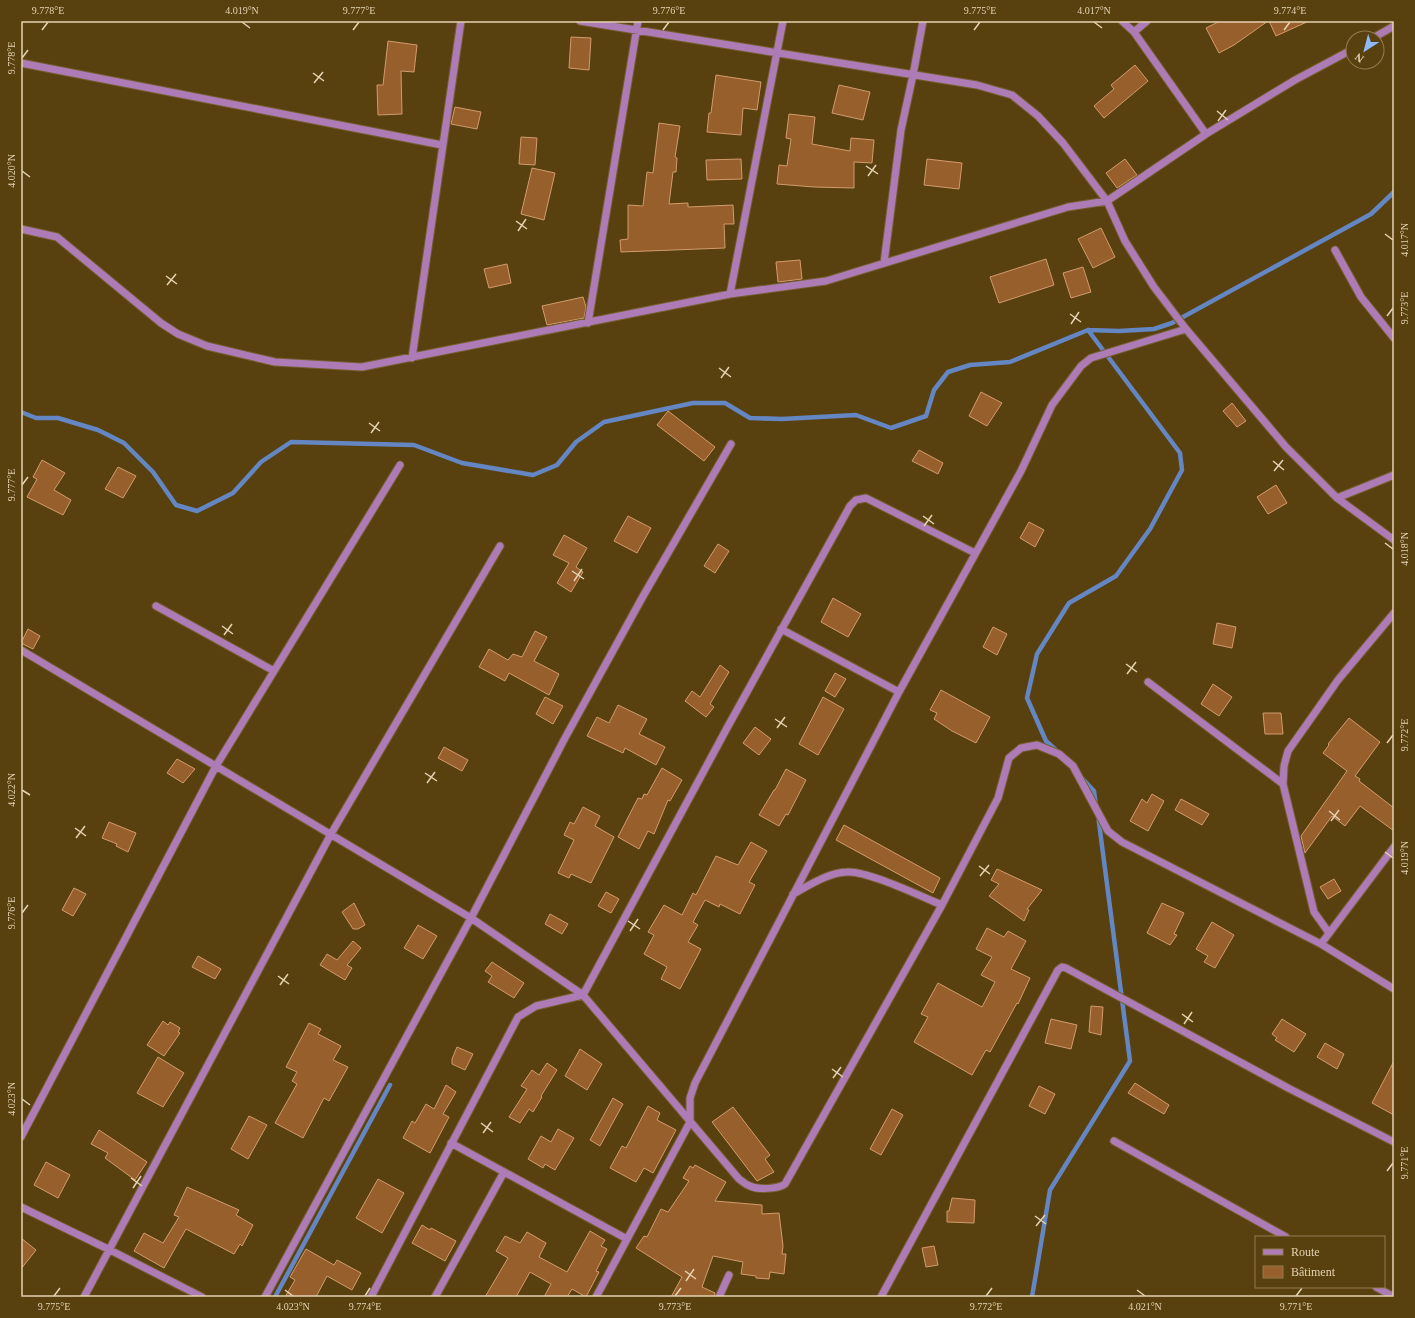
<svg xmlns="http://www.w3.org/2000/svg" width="1415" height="1318" viewBox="0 0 1415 1318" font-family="Georgia,serif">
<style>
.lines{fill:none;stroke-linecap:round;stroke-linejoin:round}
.stream{stroke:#6486c2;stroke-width:4.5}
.building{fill:#975f2b;stroke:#d39b6d}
.minor-casing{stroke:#755e30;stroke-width:9}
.minor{stroke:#ad7cb7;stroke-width:7}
.ticks{fill:none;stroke:#e4d2b3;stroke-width:1.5}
.neatline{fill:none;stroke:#e4d2b3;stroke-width:1.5}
.ticks-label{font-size:10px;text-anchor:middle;fill:#e4d2b3}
</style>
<rect width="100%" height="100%" fill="#59410f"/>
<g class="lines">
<path class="stream" d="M 21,412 L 36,418 L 58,418 L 98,430 L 124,443 L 153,472 L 176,505 L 197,511 L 233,493 L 261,462 L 291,442 L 414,445 L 462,463 L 533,475 L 557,465 L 576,442 L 604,422 L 693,403 L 725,403 L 750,418 L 782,419 L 856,415 L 891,428 L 926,416 L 934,390 L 948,372 L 970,365 L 1010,362 L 1088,330 L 1119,331 L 1154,329 L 1172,323 L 1371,214 L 1394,192
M 1057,751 L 1046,741 L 1027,698 L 1037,654 L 1069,603 L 1116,576 L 1150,529 L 1182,470 L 1180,453 L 1088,330
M 1081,777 L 1094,791 L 1096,806
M 275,1297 L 390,1085
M 1032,1297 L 1050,1190 L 1130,1061 L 1098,815"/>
</g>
<path class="building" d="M 1220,21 L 1268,21 L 1234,45 L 1219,53 L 1206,28 Z
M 1269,21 L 1309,21 L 1276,36 Z
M 571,37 L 591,38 L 589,70 L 569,68 Z
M 388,41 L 417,45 L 414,72 L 401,71 L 402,114 L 378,115 L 377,85 L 383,85 Z
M 1135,65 L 1148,81 L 1104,118 L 1094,106 L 1114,89 L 1111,85 Z
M 716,75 L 761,82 L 757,110 L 743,108 L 741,135 L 707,132 L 709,113 L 711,113 Z
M 839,85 L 870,92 L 863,120 L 832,113 Z
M 455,107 L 481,112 L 477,129 L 451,124 Z
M 789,114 L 815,117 L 812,144 L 850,151 L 851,138 L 874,140 L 872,163 L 854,162 L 854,188 L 814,187 L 777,184 L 779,165 L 787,166 L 791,139 L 786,138 Z
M 659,123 L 680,126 L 675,157 L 677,158 L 676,172 L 673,172 L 669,204 L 688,203 L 688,207 L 733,205 L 734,224 L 724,224 L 725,248 L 621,252 L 620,240 L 628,239 L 628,205 L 643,206 L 647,172 L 653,173 Z
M 521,137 L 537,138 L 535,165 L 519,164 Z
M 741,159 L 742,179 L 707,180 L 706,160 Z
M 927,159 L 962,163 L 959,189 L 924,185 Z
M 1125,159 L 1137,175 L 1117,188 L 1106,173 Z
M 532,168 L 555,173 L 544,220 L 521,214 Z
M 1101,228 L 1115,257 L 1093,268 L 1078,239 Z
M 1046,259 L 1054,285 L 999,303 L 990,277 Z
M 800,260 L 802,279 L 778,282 L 776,262 Z
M 507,264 L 511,283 L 489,288 L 484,269 Z
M 1083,267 L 1091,292 L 1071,298 L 1063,273 Z
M 583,297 L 586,307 L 584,318 L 547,325 L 542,306 Z
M 981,392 L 1002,403 L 987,426 L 969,416 Z
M 1232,403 L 1246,421 L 1237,427 L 1223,411 Z
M 668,411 L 715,447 L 704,461 L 657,425 Z
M 919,450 L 943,463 L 938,474 L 912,461 Z
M 42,460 L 65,473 L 54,490 L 71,500 L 63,515 L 27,497 L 37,479 L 33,477 Z
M 118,467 L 136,476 L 123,498 L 105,489 Z
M 1276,485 L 1287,503 L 1268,514 L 1257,497 Z
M 628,516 L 651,528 L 637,553 L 614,541 Z
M 1029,522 L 1044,530 L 1035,547 L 1020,538 Z
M 564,535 L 587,548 L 576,567 L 583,572 L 571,592 L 557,583 L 569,563 L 553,555 Z
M 718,544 L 729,551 L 715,573 L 704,566 Z
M 833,598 L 861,614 L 848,637 L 821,622 Z
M 1217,623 L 1236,627 L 1232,648 L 1213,644 Z
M 993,627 L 1007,634 L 997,655 L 983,647 Z
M 28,629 L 40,636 L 33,649 L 21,643 Z
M 535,631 L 547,637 L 534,661 L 559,674 L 549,695 L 509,673 L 505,681 L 479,667 L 489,649 L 508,660 L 513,654 L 522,657 Z
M 720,665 L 729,672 L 710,704 L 714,707 L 706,717 L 685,701 L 692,691 L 700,697 Z
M 835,673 L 846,679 L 835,697 L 825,691 Z
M 1213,684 L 1232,697 L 1219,716 L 1201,704 Z
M 941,690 L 990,717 L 976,743 L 952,731 L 934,719 L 937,713 L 930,710 Z
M 545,697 L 563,706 L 553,724 L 536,714 Z
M 823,697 L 844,709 L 818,755 L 799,744 Z
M 618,705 L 647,719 L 639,734 L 665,747 L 656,765 L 625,748 L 623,753 L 587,736 L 597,717 L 609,723 Z
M 1263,713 L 1281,713 L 1283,734 L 1265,734 Z
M 1349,718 L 1380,742 L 1355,776 L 1360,779 L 1359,781 L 1394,808 L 1394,831 L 1360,806 L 1345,826 L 1332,816 L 1305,853 L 1301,836 L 1347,771 L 1323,753 L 1329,745 L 1328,744 Z
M 755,727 L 771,739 L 759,755 L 743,743 Z
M 444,747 L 468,760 L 462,771 L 438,758 Z
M 177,759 L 195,769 L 183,783 L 167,773 Z
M 662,768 L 682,780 L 670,801 L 668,800 L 654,834 L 648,831 L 639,849 L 618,837 L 638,798 L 642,799 L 644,794 L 647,795 Z
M 786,769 L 806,780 L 788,815 L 786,814 L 779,826 L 759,815 L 774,790 L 775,790 Z
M 1152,794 L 1164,801 L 1148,831 L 1130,821 L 1142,799 L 1147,803 Z
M 1181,799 L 1209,814 L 1202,825 L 1175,810 Z
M 583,807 L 600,816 L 595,826 L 614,837 L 591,883 L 571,874 L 569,878 L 558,873 L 574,840 L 564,835 L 570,822 L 574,824 Z
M 109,822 L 136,833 L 128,852 L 116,846 L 117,844 L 102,838 Z
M 844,825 L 940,878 L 933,893 L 836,840 Z
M 751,842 L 767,851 L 749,882 L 755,885 L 740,914 L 720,904 L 719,907 L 705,900 L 693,922 L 698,925 L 688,942 L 701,949 L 680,989 L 661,979 L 667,967 L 644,954 L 654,935 L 648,932 L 664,905 L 682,915 L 693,893 L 696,895 L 716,856 L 738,865 Z
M 997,869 L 1042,890 L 1027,909 L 1029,910 L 1024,921 L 989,896 L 999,884 L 991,880 Z
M 1334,879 L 1341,891 L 1328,899 L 1320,887 Z
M 74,888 L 86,894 L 73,916 L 62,910 Z
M 606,892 L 619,899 L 611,913 L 598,906 Z
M 354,903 L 365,925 L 358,929 L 353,929 L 342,912 Z
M 1162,903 L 1184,913 L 1174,934 L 1177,935 L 1170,945 L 1147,933 Z
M 550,914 L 568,924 L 562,934 L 545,924 Z
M 1212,922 L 1234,935 L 1215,968 L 1204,962 L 1208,956 L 1196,949 Z
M 418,925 L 437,936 L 423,959 L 404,948 Z
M 987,928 L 1004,937 L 1008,931 L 1026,941 L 1011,969 L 1030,978 L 1018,1004 L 1017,1003 L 990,1052 L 986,1050 L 972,1075 L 914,1042 L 928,1017 L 921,1014 L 938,983 L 982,1007 L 995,982 L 981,975 L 992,957 L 976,949 Z
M 353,941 L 361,948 L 347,965 L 352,968 L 345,980 L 320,965 L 327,954 L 337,960 Z
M 198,956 L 221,969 L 215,979 L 192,967 Z
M 492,962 L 524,983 L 514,998 L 488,982 L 492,976 L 485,971 Z
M 1091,1006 L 1103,1007 L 1101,1035 L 1089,1032 Z
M 1051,1019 L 1077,1025 L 1071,1049 L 1045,1043 Z
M 1282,1019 L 1306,1034 L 1294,1052 L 1275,1040 L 1277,1038 L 1272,1034 Z
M 163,1021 L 168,1025 L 170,1022 L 180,1028 L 178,1032 L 180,1033 L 164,1056 L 147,1045 Z
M 309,1023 L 321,1029 L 318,1034 L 341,1046 L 333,1060 L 348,1067 L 329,1101 L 324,1098 L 303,1138 L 275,1123 L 297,1084 L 292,1081 L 297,1072 L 286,1067 Z
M 1325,1043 L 1344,1054 L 1337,1069 L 1317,1057 Z
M 457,1047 L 473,1054 L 465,1070 L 452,1064 L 452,1059 Z
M 580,1049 L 602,1064 L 587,1090 L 565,1076 Z
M 158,1057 L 184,1073 L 163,1107 L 137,1093 Z
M 1394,1061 L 1394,1115 L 1372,1103 Z
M 547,1063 L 557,1070 L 541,1096 L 542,1097 L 533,1112 L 529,1109 L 520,1123 L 509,1117 L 527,1089 L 521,1086 L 532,1070 L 539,1075 Z
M 1135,1083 L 1169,1105 L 1164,1114 L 1128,1093 Z
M 446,1085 L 456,1092 L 443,1114 L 449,1117 L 430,1153 L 403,1138 L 412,1121 L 415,1123 L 426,1104 L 434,1109 Z
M 1039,1086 L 1055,1094 L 1045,1114 L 1029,1106 Z
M 613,1098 L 623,1104 L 600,1146 L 590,1140 Z
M 648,1106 L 660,1113 L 657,1120 L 676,1130 L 653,1173 L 644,1168 L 636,1182 L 610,1168 L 622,1146 L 626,1148 Z
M 733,1107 L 770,1155 L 765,1159 L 774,1172 L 757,1181 L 712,1122 Z
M 892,1109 L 903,1115 L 881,1155 L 870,1149 Z
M 249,1116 L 267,1125 L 248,1159 L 231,1149 Z
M 558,1129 L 574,1138 L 555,1170 L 545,1164 L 543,1168 L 528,1159 L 541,1136 L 551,1142 Z
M 99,1130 L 147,1162 L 135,1180 L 105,1158 L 108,1153 L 91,1144 Z
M 46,1162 L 70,1175 L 58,1198 L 34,1185 Z
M 695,1165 L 726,1182 L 715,1201 L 762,1205 L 762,1214 L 779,1213 L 783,1246 L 782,1254 L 786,1254 L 784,1274 L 770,1272 L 769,1279 L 756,1278 L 756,1276 L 741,1274 L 743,1262 L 713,1256 L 702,1287 L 715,1293 L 714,1297 L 671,1297 L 682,1277 L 636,1248 L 644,1236 L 647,1237 L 661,1209 L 668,1212 L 689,1181 L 683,1178 L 690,1166 L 693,1168 Z
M 378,1179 L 404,1193 L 382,1233 L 356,1218 Z
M 187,1187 L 239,1210 L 236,1215 L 253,1225 L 242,1246 L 240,1244 L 234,1254 L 186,1229 L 164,1268 L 134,1251 L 144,1233 L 163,1243 L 179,1217 L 174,1215 Z
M 952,1198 L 975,1200 L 974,1223 L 947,1222 L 947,1211 L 949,1211 Z
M 422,1225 L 430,1230 L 431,1228 L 456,1241 L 445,1261 L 412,1243 Z
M 590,1231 L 605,1240 L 601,1246 L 607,1249 L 596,1271 L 599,1272 L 586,1297 L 572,1289 L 567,1297 L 544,1297 L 551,1284 L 530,1272 L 516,1297 L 485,1297 L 508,1258 L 496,1251 L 505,1236 L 520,1243 L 527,1232 L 546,1243 L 539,1257 L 567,1272 Z
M 21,1238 L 36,1250 L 21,1269 Z
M 934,1246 L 938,1265 L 926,1267 L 922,1248 Z
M 306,1249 L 334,1265 L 337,1260 L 361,1273 L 352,1290 L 327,1276 L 316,1297 L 285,1297 L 295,1280 L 290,1277 Z"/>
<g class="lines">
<g class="minor-casing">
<path id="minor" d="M 580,21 L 977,85 L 1012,95 L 1038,116 L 1063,143 L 1107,201 L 1125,241 L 1154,287 L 1186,329 L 1286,447 L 1337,498 L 1394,540
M 1122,21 L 1134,32 L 1206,134
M 1134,32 L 1147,21
M 1373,38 L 1394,26
M 21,63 L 442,145
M 21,229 L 57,237 L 161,323 L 178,334 L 207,346 L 275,362 L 362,367 L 730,294 L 826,281 L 1068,207 L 1107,201 L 1206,134 L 1295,80 L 1353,49
M 1335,250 L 1361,297 L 1394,338
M 884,263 L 901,130 L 913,75 L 923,21
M 730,294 L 783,21
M 588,323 L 638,21
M 412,358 L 461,21
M 1337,498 L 1394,475
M 156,606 L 274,671
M 781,629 L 899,692
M 21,650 L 471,918 L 583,995 L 739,1179 C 742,1181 746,1185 750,1186 C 758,1190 778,1189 785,1184 L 942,905 L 998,798 L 1009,758 L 1021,748 L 1037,745 L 1059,754 L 1073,766 L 1108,831 L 1122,842 L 1321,944 L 1394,989
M 1148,682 L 1283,784
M 793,894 C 810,885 827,873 847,872 C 866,870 922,897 942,905
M 1329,933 L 1314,912 L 1283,784 L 1284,766 L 1288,751 L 1338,680 L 1394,613
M 1321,944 L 1394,847
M 21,1137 L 216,766 L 400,465
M 1114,1141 L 1286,1237
M 451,1143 L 627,1239
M 21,1207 L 110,1250 L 202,1297
M 1376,1287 L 1394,1297
M 84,1297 L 331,834 L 500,546
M 265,1297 L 471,918 L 565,738 L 642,598 L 731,444
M 371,1297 L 518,1017 L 536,1006 L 583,995 L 727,728 L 850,506 L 856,500 L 866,498 L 975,553
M 435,1297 L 504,1172
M 596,1297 L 690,1122 L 690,1098 L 695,1083 L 899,692 L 1021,471 L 1052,405 L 1081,366 L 1091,358 L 1186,329
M 719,1297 L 729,1275
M 881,1297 L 1058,970 L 1062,967 L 1066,968 L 1290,1089 L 1394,1142"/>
</g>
<use href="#minor" class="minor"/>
</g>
<path class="ticks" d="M 242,22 L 250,28M 1094,22 L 1102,28M 42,30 L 48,22M 353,30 L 359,22M 663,30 L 669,22M 974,30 L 980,22M 1284,30 L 1290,22M 22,58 L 28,50M 313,73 L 324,81M 314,83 L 323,72M 1217,111 L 1228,120M 1218,121 L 1226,110M 866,166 L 878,174M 22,171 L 30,177M 868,176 L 876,165M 516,221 L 527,229M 518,231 L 526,219M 1385,234 L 1393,240M 166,276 L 177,284M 167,285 L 176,274M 1070,314 L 1081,322M 1387,316 L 1393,308M 1071,324 L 1079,312M 719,368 L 731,377M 721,378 L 729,367M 369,423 L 380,431M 371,433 L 379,422M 1273,461 L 1284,470M 1274,471 L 1283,460M 22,485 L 28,477M 923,516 L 934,524M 924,526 L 932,515M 1385,543 L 1393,549M 572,571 L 584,579M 574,581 L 582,569M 222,626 L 233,634M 224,635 L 232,624M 1126,664 L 1137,672M 1127,674 L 1136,662M 775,719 L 787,727M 777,728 L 785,717M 1387,743 L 1393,735M 425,773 L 437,781M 427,783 L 435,772M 22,790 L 30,795M 1329,811 L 1340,820M 1331,821 L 1339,810M 75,828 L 86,836M 76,838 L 85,826M 1385,852 L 1393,858M 979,866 L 990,874M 980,876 L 989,865M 22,913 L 28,905M 628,921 L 640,929M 630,931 L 638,919M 278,976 L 289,984M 280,985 L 288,974M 1182,1014 L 1193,1022M 1184,1024 L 1192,1012M 832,1069 L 843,1077M 833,1078 L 841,1067M 22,1099 L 30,1105M 481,1123 L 493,1132M 483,1133 L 491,1122M 1387,1171 L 1393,1163M 131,1178 L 142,1186M 133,1188 L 141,1176M 1035,1216 L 1046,1224M 1036,1226 L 1045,1215M 685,1271 L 696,1279M 686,1281 L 694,1269M 285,1290 L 293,1296M 1137,1290 L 1145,1296M 54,1296 L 60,1288M 365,1296 L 370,1288M 675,1296 L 681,1288M 986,1296 L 992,1288M 1296,1296 L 1302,1288"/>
<rect width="1415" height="1318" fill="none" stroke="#59410f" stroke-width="44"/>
<rect x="1255" y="1236" width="130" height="52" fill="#59410f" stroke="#917b51"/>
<rect x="1263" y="1249" width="20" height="6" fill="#ad7cb7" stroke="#917b51"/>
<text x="1291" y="1256" font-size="12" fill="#e4d2b3">Route</text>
<rect x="1263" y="1266" width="20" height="12" fill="#975f2b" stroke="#917b51"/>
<text x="1291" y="1276" font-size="12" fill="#e4d2b3">Bâtiment</text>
<g transform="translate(1365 50) rotate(216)"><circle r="19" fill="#59410f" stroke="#917b51"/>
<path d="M0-3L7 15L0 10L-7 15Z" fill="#90b8fd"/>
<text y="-6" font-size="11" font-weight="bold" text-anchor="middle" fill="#e4d2b3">N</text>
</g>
<rect x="22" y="22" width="1371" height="1274" class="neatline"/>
<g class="ticks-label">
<text x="48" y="14">9.778°E</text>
<text x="242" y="14">4.019°N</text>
<text x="359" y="14">9.777°E</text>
<text x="669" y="14">9.776°E</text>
<text x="980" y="14">9.775°E</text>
<text x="1094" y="14">4.017°N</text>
<text x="1290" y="14">9.774°E</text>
<text transform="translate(11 58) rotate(-90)" y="4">9.778°E</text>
<text transform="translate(11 171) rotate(-90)" y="4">4.020°N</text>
<text transform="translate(1404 240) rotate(-90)" y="4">4.017°N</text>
<text transform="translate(1404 308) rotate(-90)" y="4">9.773°E</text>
<text transform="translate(11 485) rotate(-90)" y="4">9.777°E</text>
<text transform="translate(1404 549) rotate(-90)" y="4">4.018°N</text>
<text transform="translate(1404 735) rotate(-90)" y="4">9.772°E</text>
<text transform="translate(11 790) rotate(-90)" y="4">4.022°N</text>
<text transform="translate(1404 858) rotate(-90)" y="4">4.019°N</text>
<text transform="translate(11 913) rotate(-90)" y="4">9.776°E</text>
<text transform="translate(11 1099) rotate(-90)" y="4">4.023°N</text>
<text transform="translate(1404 1163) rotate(-90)" y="4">9.771°E</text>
<text x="54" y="1310">9.775°E</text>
<text x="293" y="1310">4.023°N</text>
<text x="365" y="1310">9.774°E</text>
<text x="675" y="1310">9.773°E</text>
<text x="986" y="1310">9.772°E</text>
<text x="1145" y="1310">4.021°N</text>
<text x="1296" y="1310">9.771°E</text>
</g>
</svg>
